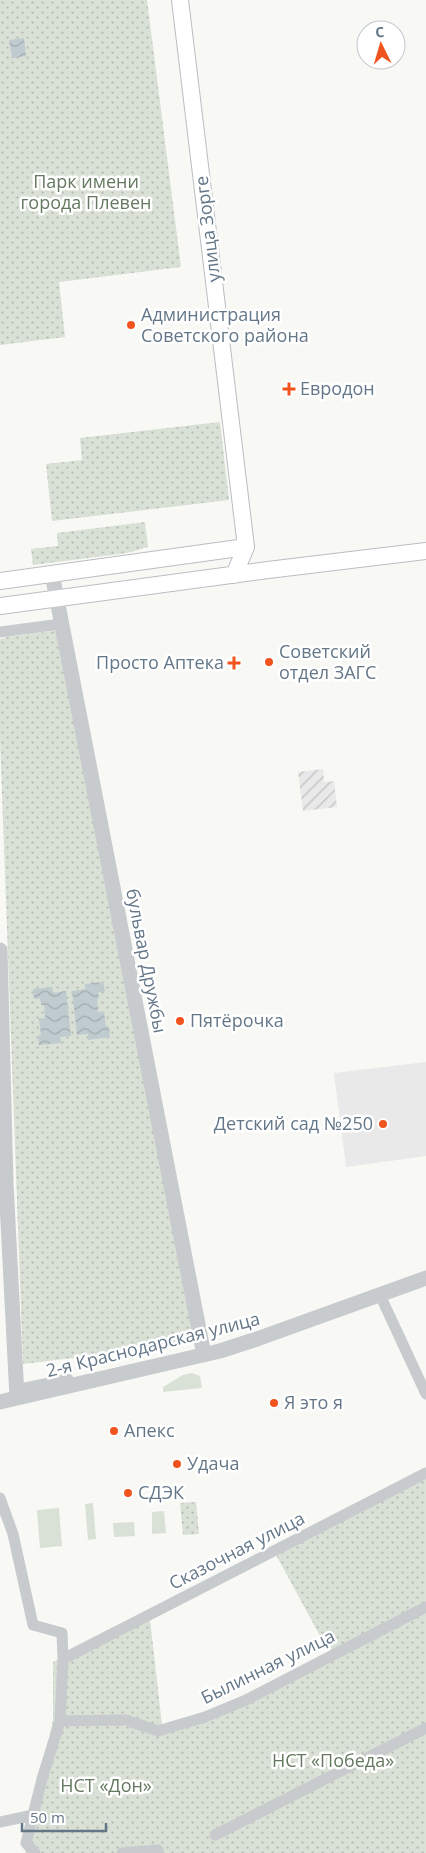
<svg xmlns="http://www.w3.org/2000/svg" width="426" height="1853" viewBox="0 0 426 1853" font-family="'Open Sans',sans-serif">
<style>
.built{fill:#e8e9e8}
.industrial{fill:url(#industrial-furrows)}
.grass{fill:#d9e0d5}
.park{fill:url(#park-dots)}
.water{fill:url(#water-waves)}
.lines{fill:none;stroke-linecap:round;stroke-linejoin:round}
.secondary-casing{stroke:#b9bec3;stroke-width:18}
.minor{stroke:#c7cbce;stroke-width:11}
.tertiary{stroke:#c7cbce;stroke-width:15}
.secondary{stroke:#fff;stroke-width:16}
.poi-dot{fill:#f0531d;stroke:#fff;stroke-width:2}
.labels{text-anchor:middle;stroke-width:5;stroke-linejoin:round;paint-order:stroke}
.park-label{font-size:18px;fill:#647960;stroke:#fff}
.street-label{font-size:18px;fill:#647788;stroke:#fff}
.poi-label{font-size:18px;fill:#647788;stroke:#fff;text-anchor:start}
</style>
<defs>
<pattern id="industrial-furrows" width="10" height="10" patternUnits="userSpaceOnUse" patternTransform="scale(1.25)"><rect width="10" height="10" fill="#e8e9e8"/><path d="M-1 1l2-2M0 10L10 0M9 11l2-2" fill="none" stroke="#c0c2c2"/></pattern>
<pattern id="park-dots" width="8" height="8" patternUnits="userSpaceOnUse" patternTransform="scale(1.25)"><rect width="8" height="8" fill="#d9e0d5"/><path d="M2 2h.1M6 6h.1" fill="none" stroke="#b4bab3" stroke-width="1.8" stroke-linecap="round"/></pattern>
<pattern id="water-waves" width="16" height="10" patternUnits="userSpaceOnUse" patternTransform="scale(1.25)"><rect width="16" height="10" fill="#c0cbd0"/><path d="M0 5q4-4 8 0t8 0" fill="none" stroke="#a0aaaf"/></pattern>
</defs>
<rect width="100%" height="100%" fill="#f8f8f4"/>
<path class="built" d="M 426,1062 L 426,1156 L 346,1167 L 334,1073 Z"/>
<path class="industrial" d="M 323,769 L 324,782 L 334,781 L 337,807 L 303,811 L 298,772 Z"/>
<path class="grass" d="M 192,1373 L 200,1376 L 202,1388 L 163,1392 L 163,1387 L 183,1375 Z
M 93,1503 L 96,1539 L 88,1540 L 85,1504 Z
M 59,1508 L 62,1546 L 40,1548 L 37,1510 Z
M 164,1511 L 166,1533 L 152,1534 L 152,1512 Z
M 134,1522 L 135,1536 L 114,1537 L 113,1523 Z"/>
<path class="park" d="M 0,0 L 147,0 L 181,267 L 59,282 L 65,337 L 0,345 Z
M 220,422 L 229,500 L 52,521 L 46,464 L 82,460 L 80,438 Z
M 145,522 L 148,547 L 127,553 L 33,565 L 31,549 L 58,546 L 57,533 Z
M 52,631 L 56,631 L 197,1343 L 23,1364 L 0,738 L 0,639 L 7,637 Z
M 426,1478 L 426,1853 L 25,1853 L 53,1720 L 53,1662 L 149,1611 L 163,1734 L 332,1658 L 275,1553 Z
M 196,1502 L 199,1534 L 183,1535 L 180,1503 Z"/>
<path class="water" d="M 24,38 L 26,56 L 12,58 L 9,40 Z
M 103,982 L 105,991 L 98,992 L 99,999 L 97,999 L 98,1012 L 104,1012 L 106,1028 L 109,1028 L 110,1037 L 88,1040 L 88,1034 L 77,1035 L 72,991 L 85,989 L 85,984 Z
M 52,987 L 53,993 L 66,991 L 71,1036 L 60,1037 L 61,1043 L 39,1045 L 38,1036 L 41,1035 L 39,1019 L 45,1018 L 44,1005 L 41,1005 L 40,998 L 34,999 L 33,989 Z"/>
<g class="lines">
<g class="secondary-casing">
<path id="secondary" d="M 180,0 L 246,547 L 234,575
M 0,581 L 246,547
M 0,606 L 268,570 L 426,551"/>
</g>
<path class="minor" d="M 0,632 L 61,624
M 380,1295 L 426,1394
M 16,1390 L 68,1379
M 0,1498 L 13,1534 L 33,1625 L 62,1633 L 63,1659 L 60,1721 L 42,1779 L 26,1843 L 35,1853
M 63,1659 L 426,1473
M 60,1721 L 126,1720 L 158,1731 L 205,1717 L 246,1700 L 426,1607
M 0,1822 L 33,1815
M 215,1835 L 426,1728
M 122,1853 L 158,1850 L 158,1853"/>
<path class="tertiary" d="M 52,574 L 204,1355
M 0,950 L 6,1183 L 17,1398
M 0,1402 L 220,1351 L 257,1339 L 426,1278"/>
<use href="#secondary" class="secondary"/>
</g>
<g class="poi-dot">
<circle cx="131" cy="325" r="5"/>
<path d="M286.5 381.5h5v5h5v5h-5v5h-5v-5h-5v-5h5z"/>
<circle cx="269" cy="662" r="5"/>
<path d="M231.5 655.5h5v5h5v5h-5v5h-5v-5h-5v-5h5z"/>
<circle cx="180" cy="1021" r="5"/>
<circle cx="383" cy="1124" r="5"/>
<circle cx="274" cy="1403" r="5"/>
<circle cx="114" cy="1431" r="5"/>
<circle cx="177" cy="1464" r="5"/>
<circle cx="128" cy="1493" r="5"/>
</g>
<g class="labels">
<g class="park-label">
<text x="86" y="188">Парк имени<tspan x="86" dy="21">города Плевен</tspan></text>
<text x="333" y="1767">НСТ «Победа»</text>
<text x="106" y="1792">НСТ «Дон»</text>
</g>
<g class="street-label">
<text transform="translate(208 229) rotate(-97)" y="6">улица Зорге</text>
<text transform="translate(146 961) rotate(79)" y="6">бульвар Дружбы</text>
<text transform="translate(153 1345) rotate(-14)" y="6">2-я Краснодарская улица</text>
<text transform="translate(237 1551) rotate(-27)" y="6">Сказочная улица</text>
<text transform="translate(268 1667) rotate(-26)" y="6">Былинная улица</text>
</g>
<g class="poi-label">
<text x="141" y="321">Администрация<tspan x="141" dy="21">Советского района</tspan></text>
<text x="300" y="395">Евродон</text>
<text x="279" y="658">Советский<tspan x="279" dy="21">отдел ЗАГС</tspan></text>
<text x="224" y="669" text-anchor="end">Просто Аптека</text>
<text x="190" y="1027">Пятёрочка</text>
<text x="373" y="1130" text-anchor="end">Детский сад №250</text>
<text x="284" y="1409">Я это я</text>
<text x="124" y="1437">Апекс</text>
<text x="187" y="1470">Удача</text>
<text x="138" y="1499">СДЭК</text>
</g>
</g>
<g transform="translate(381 45) rotate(355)"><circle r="24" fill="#ffffff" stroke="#c1c9cf"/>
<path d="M0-4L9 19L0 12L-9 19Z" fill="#f0531d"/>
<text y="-8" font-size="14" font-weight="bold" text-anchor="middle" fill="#647788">С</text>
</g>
<path d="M22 1823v8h84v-8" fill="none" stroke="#647788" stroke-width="2.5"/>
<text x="30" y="1823" font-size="15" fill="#647788" stroke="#ffffff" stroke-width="4" paint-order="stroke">50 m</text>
</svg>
